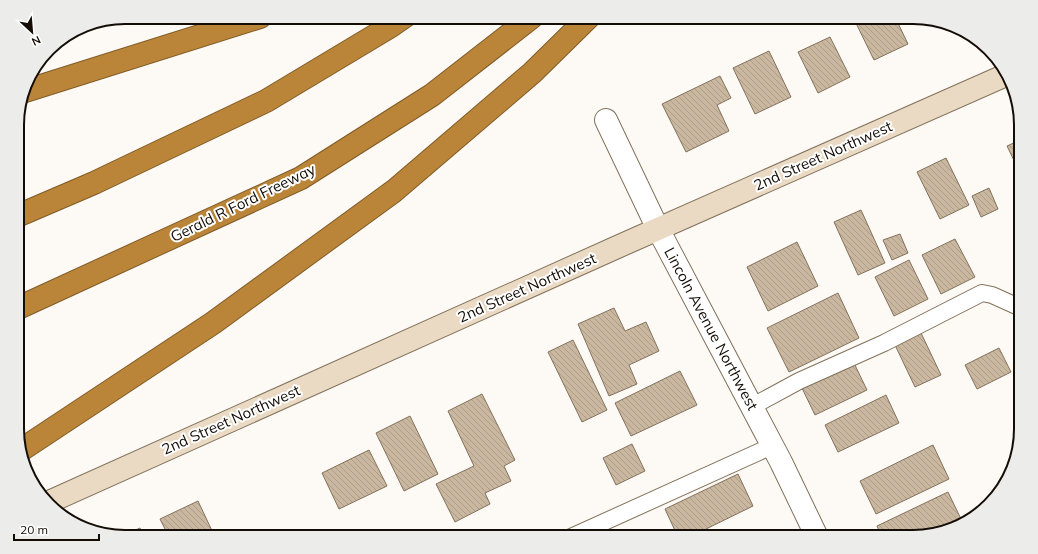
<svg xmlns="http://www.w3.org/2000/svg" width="1038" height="554" viewBox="0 0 1038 554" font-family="Mulish,sans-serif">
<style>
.building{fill:url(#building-back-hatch);stroke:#83725d}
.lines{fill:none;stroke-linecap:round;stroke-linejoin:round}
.lane-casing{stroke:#83725c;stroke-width:18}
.street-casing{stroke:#83725c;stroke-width:24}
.secondary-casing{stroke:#83725c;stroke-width:24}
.highway-casing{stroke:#805b27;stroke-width:24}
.lane{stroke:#fff;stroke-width:16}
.street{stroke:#fff;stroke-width:22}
.secondary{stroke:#eadac4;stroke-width:22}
.highway{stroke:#ba8539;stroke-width:22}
.labels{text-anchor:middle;stroke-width:4;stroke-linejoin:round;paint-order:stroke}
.street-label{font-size:15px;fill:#140d06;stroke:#fff}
.rim{fill:none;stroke:#140d06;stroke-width:2}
</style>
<defs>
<pattern id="building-back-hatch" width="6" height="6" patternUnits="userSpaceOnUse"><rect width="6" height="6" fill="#cab7a0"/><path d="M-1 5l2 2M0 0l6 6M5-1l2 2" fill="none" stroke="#ad9c88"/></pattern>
</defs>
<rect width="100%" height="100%" fill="#fdf9f4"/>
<path class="building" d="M 853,17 L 895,17 L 908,44 L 874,60 Z
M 830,37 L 850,77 L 818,93 L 798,52 Z
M 769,51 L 791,97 L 755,114 L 733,68 Z
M 720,76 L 731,98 L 717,105 L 729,131 L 686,152 L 662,104 Z
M 1020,140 L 1020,173 L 1007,146 Z
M 946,158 L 969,205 L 940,219 L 917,172 Z
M 989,188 L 998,209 L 981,217 L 972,196 Z
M 861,210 L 885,263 L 858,275 L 834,222 Z
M 900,234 L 908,253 L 892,260 L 883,240 Z
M 955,239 L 975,277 L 941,294 L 922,255 Z
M 797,242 L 818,286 L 768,311 L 747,267 Z
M 909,260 L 928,299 L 894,316 L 875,277 Z
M 838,293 L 859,338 L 789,372 L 767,328 Z
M 614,308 L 625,331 L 646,322 L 659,351 L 629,365 L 637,384 L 609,396 L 578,324 Z
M 921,333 L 941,375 L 915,387 L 895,345 Z
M 573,340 L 607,410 L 582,422 L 548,352 Z
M 999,348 L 1011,372 L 977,389 L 965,365 Z
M 853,361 L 867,390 L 815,415 L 801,386 Z
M 680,371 L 697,405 L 631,436 L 615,403 Z
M 482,394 L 515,460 L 504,466 L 511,481 L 485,493 L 490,504 L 455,522 L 436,484 L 474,466 L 448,411 Z
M 886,395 L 899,423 L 838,452 L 825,425 Z
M 410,416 L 438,474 L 404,491 L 376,433 Z
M 632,444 L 645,471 L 616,485 L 603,458 Z
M 933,445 L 949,479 L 876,514 L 860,481 Z
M 369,450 L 387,486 L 339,509 L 322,473 Z
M 738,474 L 753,506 L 706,529 L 709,537 L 678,537 L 665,509 Z
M 948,492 L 961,519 L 931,533 L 920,537 L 882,537 L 877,526 Z
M 198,501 L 215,537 L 169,537 L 160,519 Z
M 140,528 L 144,537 L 122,536 Z"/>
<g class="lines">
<g class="lane-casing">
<path id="lane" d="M 751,407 L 799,381 L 884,343 L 982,293 L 992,295 L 1021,308
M 571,537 L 772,446"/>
</g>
<g class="street-casing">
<path id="street" d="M 606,120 L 658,229 L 781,462 L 817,537"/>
</g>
<g class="secondary-casing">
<path id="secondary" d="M 49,502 L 624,244 L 1006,75"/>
</g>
<g class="highway-casing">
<path id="highway" d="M 25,91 L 260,17
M 17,216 L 94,183 L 266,101 L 391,26 L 404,17
M 18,308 L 301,178 L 432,95 L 532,17
M 21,450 L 213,323 L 394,191 L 532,73 L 589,17"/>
</g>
<use href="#lane" class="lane"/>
<use href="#street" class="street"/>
<use href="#secondary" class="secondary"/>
<use href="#highway" class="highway"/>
</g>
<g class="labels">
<g class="street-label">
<text transform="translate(823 156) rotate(-24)" y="5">2nd Street Northwest</text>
<text transform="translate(243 203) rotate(-26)" y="5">Gerald R Ford Freeway</text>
<text transform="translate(527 288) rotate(-24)" y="5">2nd Street Northwest</text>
<text transform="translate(711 329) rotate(62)" y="5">Lincoln Avenue Northwest</text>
<text transform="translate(231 420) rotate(-24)" y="5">2nd Street Northwest</text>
</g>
</g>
<path d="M0 0H1038V554H0ZM125 24H913A101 101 0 0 1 1014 125V429A101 101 0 0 1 913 530H125A101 101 0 0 1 24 429V125A101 101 0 0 1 125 24Z" fill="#ececeb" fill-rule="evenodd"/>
<path class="rim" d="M125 24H913A101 101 0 0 1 1014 125V429A101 101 0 0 1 913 530H125A101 101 0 0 1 24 429V125A101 101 0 0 1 125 24Z"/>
<g transform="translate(32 32) rotate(154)" stroke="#ffffff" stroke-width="3" paint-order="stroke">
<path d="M0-3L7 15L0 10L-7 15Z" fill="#140d06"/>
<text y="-6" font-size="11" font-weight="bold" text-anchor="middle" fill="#140d06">N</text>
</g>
<path d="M14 534v6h85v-6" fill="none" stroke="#140d06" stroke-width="2"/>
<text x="20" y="534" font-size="12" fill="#140d06" stroke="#ffffff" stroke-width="3" paint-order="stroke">20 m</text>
</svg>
